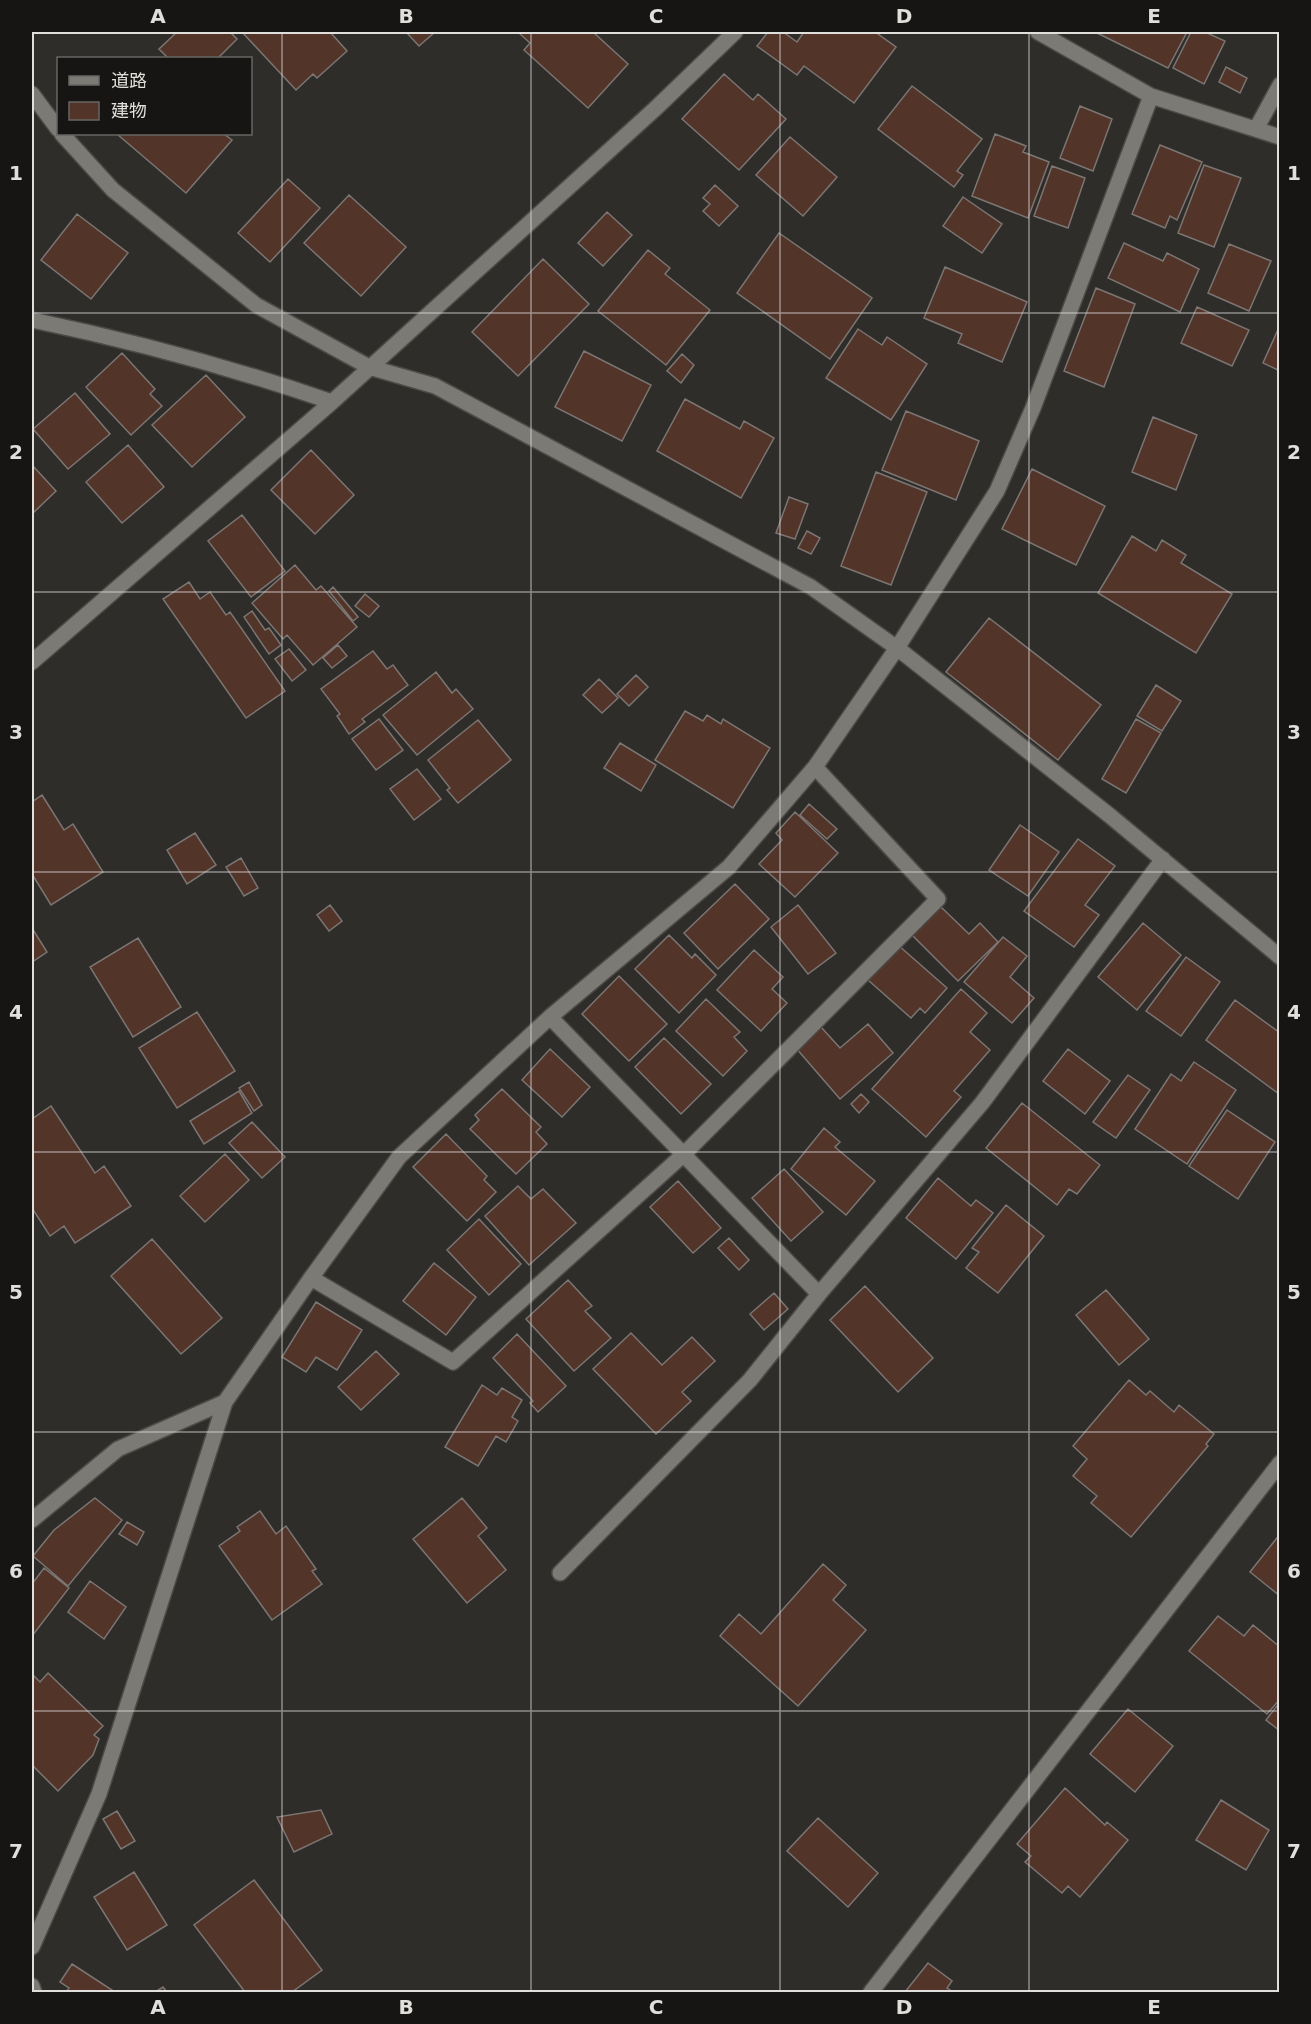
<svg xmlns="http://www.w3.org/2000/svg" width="1311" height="2024" viewBox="0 0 1311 2024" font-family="'DejaVu Sans','Noto Sans JP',sans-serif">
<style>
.building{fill:#523429;stroke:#7b7573;stroke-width:1.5}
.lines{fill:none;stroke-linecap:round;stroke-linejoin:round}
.minor-casing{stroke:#4b4a46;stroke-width:18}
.minor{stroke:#7c7a75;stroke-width:15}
.grid{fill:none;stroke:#e0dfdc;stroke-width:1.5;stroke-opacity:0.55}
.neatline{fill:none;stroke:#e0dfdc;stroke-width:2}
.grid-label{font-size:20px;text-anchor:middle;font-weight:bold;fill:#e0dfdc}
</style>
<rect width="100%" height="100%" fill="#2e2d29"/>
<path class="building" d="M 177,32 L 230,32 L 237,39 L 218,58 L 168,58 L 159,49 Z
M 242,32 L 330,32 L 347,51 L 317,78 L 313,74 L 296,90 Z
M 406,32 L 435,32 L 419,46 Z
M 518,32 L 593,32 L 628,64 L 588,108 L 524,50 L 530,43 Z
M 768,32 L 783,32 L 797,42 L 804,32 L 875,32 L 896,47 L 854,103 L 804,66 L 797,75 L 757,46 Z
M 1095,32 L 1187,32 L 1168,68 Z
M 1191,32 L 1205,32 L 1225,41 L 1204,84 L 1173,68 Z
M 1226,67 L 1247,78 L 1240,93 L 1219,82 Z
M 724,74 L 753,100 L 758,94 L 786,119 L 739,170 L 682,119 Z
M 912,86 L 982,139 L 957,171 L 963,175 L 954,187 L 878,129 Z
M 1080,106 L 1112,119 L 1093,171 L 1060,158 Z
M 117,134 L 224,134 L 232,140 L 186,193 Z
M 995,134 L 1026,146 L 1023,152 L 1049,162 L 1028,218 L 972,196 Z
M 790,137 L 837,177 L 803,216 L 756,175 Z
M 1160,145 L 1202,162 L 1177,220 L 1170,216 L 1165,228 L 1132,214 Z
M 1204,165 L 1241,178 L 1214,247 L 1178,233 Z
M 1052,166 L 1085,178 L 1068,228 L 1034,216 Z
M 288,179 L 320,208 L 270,262 L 238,233 Z
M 715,185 L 738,206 L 719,226 L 703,211 L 710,204 L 703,198 Z
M 349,195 L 406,247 L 361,296 L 304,243 Z
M 963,197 L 1002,224 L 982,253 L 943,226 Z
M 607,212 L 632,235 L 603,266 L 578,243 Z
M 77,214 L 128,253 L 91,299 L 41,260 Z
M 779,233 L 872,298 L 830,359 L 737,293 Z
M 1124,243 L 1163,261 L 1167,253 L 1199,269 L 1180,312 L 1108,278 Z
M 1229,244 L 1271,261 L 1249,311 L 1208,293 Z
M 648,250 L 670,268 L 665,274 L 710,310 L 666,365 L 598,311 Z
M 543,259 L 589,304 L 518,376 L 472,332 Z
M 945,267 L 1027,302 L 1002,362 L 958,343 L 962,334 L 924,318 Z
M 1096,288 L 1135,304 L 1104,387 L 1064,371 Z
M 1197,307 L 1249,330 L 1232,366 L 1181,343 Z
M 1280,325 L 1280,371 L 1263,363 Z
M 858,329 L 882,345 L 887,337 L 927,364 L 891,420 L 826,378 Z
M 584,351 L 651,385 L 622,441 L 555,407 Z
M 122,353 L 155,389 L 150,394 L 162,406 L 131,435 L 86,387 Z
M 682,354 L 694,365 L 681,383 L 667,371 Z
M 206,375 L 245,417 L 192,467 L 152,425 Z
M 75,393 L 110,434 L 68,469 L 33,429 Z
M 685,399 L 740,429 L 744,421 L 774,438 L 741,498 L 657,451 Z
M 906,411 L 979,441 L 956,500 L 882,470 Z
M 1153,417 L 1197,435 L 1176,490 L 1132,472 Z
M 128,445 L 164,487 L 122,523 L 86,482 Z
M 311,450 L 354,495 L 315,534 L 271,490 Z
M 32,465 L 56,491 L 32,514 Z
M 1032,469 L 1105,506 L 1076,565 L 1002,529 Z
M 876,472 L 927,492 L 891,585 L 841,566 Z
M 789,497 L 808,504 L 795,539 L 776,533 Z
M 242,515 L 285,571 L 251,597 L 208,541 Z
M 807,531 L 820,538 L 811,554 L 798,548 Z
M 1132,536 L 1156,551 L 1162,540 L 1186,555 L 1181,563 L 1232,594 L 1196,653 L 1098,593 Z
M 295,565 L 316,590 L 321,586 L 357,627 L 313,665 L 287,635 L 283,639 L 252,603 Z
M 189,582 L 200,599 L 210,592 L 226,615 L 230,612 L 285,691 L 246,718 L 163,599 Z
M 333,587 L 358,617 L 353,621 L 329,591 Z
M 365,594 L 379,606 L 369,617 L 355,606 Z
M 252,611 L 265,630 L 269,628 L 281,645 L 269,654 L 244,617 Z
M 989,618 L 1101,705 L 1058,760 L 946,672 Z
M 338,645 L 347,656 L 332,668 L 323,658 Z
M 289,649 L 306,670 L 292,681 L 275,659 Z
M 373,651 L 387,669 L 393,665 L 408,685 L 362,719 L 365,722 L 349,734 L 337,716 L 340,714 L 321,689 Z
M 436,672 L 452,693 L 456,689 L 473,709 L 417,755 L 383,715 Z
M 636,675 L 648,687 L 629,706 L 617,694 Z
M 599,679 L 618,698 L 602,713 L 583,695 Z
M 1156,685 L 1181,701 L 1162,731 L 1137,716 Z
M 685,711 L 703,721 L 707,715 L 721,724 L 723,719 L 770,748 L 733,808 L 655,760 Z
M 379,719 L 403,750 L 376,770 L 352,739 Z
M 1136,719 L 1161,733 L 1126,793 L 1102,779 Z
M 478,720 L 511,760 L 458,803 L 447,790 L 450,788 L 428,760 Z
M 620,743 L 656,765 L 641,791 L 604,768 Z
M 417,769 L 441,799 L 414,820 L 390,789 Z
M 42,795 L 64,830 L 73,824 L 103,872 L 51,905 L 32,874 L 32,802 Z
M 809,804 L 837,829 L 827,839 L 800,815 Z
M 795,812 L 838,853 L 795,897 L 759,864 L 782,840 L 776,833 Z
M 1020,825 L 1059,852 L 1028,896 L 989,870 Z
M 195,833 L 216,865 L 187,884 L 167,850 Z
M 1078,839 L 1115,866 L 1085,905 L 1099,915 L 1074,947 L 1024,911 Z
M 241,858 L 258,888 L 244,896 L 226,867 Z
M 735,884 L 769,919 L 718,969 L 684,933 Z
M 330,905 L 342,921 L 329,931 L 317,915 Z
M 798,905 L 836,953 L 808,974 L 771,927 Z
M 941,907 L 969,934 L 980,923 L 998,942 L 958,981 L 912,935 Z
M 1143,923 L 1181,955 L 1137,1010 L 1098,977 Z
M 32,928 L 47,952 L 32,962 Z
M 669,935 L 692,958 L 695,954 L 716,975 L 679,1013 L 635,969 Z
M 1003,937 L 1027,956 L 1010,977 L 1034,998 L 1012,1023 L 964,982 Z
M 138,938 L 181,1007 L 133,1037 L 90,967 Z
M 898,945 L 947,988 L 925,1013 L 920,1008 L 911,1018 L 868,980 Z
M 754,950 L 783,977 L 772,989 L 787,1003 L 761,1031 L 717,990 Z
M 1186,957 L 1220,982 L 1181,1036 L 1146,1011 Z
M 619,976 L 667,1024 L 629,1061 L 582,1014 Z
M 961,989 L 987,1013 L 970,1032 L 990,1050 L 954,1091 L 961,1097 L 926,1137 L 872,1089 Z
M 706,999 L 740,1032 L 734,1037 L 747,1051 L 723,1076 L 676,1031 Z
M 1235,1000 L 1280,1033 L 1279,1094 L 1206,1040 Z
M 197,1012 L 235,1071 L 177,1108 L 139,1048 Z
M 868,1024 L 893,1053 L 840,1099 L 796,1048 L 821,1027 L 840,1048 Z
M 664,1038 L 711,1084 L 681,1114 L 635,1067 Z
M 550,1049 L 590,1087 L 562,1117 L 522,1080 Z
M 1068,1049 L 1110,1081 L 1085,1114 L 1043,1081 Z
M 1194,1062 L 1236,1090 L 1187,1164 L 1135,1129 L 1171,1074 L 1181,1081 Z
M 1128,1075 L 1150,1090 L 1116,1138 L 1093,1122 Z
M 249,1082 L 262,1105 L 254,1111 L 239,1088 Z
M 502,1089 L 541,1127 L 536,1132 L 547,1144 L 516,1174 L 470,1129 L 479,1120 L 475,1115 Z
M 239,1091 L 252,1113 L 204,1144 L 190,1121 Z
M 861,1094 L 869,1102 L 859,1113 L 851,1104 Z
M 1022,1103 L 1100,1165 L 1077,1194 L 1069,1189 L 1057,1205 L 986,1148 Z
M 51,1106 L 95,1173 L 104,1166 L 131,1206 L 75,1243 L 64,1226 L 50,1236 L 32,1208 L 32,1119 Z
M 1227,1110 L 1275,1142 L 1238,1199 L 1189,1166 Z
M 252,1122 L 285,1157 L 262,1178 L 229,1143 Z
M 824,1128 L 840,1142 L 835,1147 L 875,1181 L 846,1215 L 791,1169 Z
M 446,1134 L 487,1176 L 484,1180 L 496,1192 L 467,1221 L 413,1167 Z
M 225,1154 L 249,1180 L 205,1222 L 180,1196 Z
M 784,1169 L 823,1212 L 791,1241 L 752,1198 Z
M 938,1178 L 971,1206 L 976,1200 L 993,1213 L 956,1259 L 906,1218 Z
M 678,1181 L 721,1228 L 693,1253 L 650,1207 Z
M 518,1186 L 531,1199 L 543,1189 L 576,1223 L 529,1265 L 485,1216 Z
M 1006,1205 L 1044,1236 L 998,1293 L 966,1268 L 979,1252 L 972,1248 Z
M 479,1219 L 521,1264 L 489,1295 L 447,1250 Z
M 729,1238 L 749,1260 L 739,1270 L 718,1248 Z
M 152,1239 L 222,1318 L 181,1354 L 111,1276 Z
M 434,1263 L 476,1297 L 446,1335 L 403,1301 Z
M 568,1280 L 592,1306 L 585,1311 L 611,1338 L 574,1371 L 526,1319 Z
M 865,1286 L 933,1358 L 898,1392 L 830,1320 Z
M 1106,1290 L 1149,1339 L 1119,1365 L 1076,1315 Z
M 774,1293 L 788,1309 L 764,1330 L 750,1314 Z
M 316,1302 L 362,1330 L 337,1370 L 316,1357 L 306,1372 L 282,1357 Z
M 631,1333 L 662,1365 L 692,1337 L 715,1361 L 682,1392 L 691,1401 L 656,1434 L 593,1369 Z
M 517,1334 L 566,1386 L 538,1412 L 530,1403 L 533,1401 L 493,1358 Z
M 376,1351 L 399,1374 L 361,1410 L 338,1387 Z
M 1129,1380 L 1146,1395 L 1150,1391 L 1174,1412 L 1179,1405 L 1214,1434 L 1206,1444 L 1208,1446 L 1131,1537 L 1091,1503 L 1097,1496 L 1073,1476 L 1087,1459 L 1073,1446 Z
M 482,1385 L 497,1395 L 502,1388 L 522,1400 L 512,1417 L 518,1421 L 506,1442 L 496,1436 L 478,1466 L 445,1447 Z
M 95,1498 L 122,1520 L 68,1586 L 33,1556 L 54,1530 Z
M 462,1498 L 487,1528 L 478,1536 L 506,1570 L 467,1603 L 413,1539 Z
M 260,1511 L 276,1534 L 286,1526 L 316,1569 L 312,1571 L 322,1584 L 272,1620 L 219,1546 L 240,1531 L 237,1527 Z
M 127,1522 L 144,1532 L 137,1545 L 119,1534 Z
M 1280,1534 L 1280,1596 L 1250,1572 Z
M 823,1564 L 846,1585 L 833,1600 L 866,1630 L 798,1706 L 720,1636 L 739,1614 L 761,1634 Z
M 44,1568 L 69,1588 L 32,1636 L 32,1584 Z
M 90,1581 L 126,1607 L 104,1639 L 68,1612 Z
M 1218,1616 L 1244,1636 L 1253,1625 L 1280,1647 L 1280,1699 L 1267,1714 L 1189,1651 Z
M 48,1673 L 103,1726 L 94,1735 L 99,1739 L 93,1755 L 58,1791 L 32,1765 L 32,1674 L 40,1682 Z
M 1280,1702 L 1280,1731 L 1266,1720 Z
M 1128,1709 L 1173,1746 L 1135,1792 L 1090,1754 Z
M 1065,1788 L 1105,1825 L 1107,1822 L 1128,1840 L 1080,1897 L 1068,1886 L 1062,1893 L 1025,1862 L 1031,1856 L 1017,1844 Z
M 1221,1800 L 1269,1830 L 1246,1870 L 1196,1840 Z
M 321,1810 L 332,1834 L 294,1852 L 277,1817 Z
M 117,1811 L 135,1841 L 121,1849 L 103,1819 Z
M 818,1818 L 878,1873 L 848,1907 L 787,1851 Z
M 134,1872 L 167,1925 L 127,1950 L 94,1897 Z
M 254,1880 L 322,1970 L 292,1992 L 245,1992 L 194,1925 Z
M 928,1963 L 952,1981 L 947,1988 L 953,1992 L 905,1992 Z
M 72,1964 L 115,1992 L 66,1992 L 69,1988 L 60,1982 Z
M 163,1987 L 167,1992 L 155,1992 Z"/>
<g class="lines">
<g class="minor-casing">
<path id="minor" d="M 1038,32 L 1151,96 L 1280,137
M 32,94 L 58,129
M 1256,129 L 1280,85
M 62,134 L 113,190 L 256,305 L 369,367 L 435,386 L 811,587 L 897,648 L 1109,815 L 1280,957
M 32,320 C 133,341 233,368 332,402
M 32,662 L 332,402 L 656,108 L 735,32
M 550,1017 L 819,1294
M 311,1278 L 453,1362 L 683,1155 L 938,899 L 815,767
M 32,1520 L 118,1449 L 225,1402
M 560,1573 L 750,1380 L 819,1294 L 982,1103 L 1163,859
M 32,1947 L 99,1794 L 225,1402 L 311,1278 L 399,1157 L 550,1017 L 729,867 L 815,767 L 897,648 L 997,491 L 1033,408 L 1151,96
M 32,1986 L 34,1992
M 871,1992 L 1280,1463"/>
</g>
<use href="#minor" class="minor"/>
</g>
<path class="grid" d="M 282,32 L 282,1992M 531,32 L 531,1992M 780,32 L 780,1992M 1029,32 L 1029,1992M 32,313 L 1280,313M 32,592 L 1280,592M 32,872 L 1280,872M 32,1152 L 1280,1152M 32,1432 L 1280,1432M 32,1711 L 1280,1711"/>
<rect width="1311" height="2024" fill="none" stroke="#161513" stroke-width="66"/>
<rect x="57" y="57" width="195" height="78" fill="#161513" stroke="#676663" stroke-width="1.5"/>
<rect x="69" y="76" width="30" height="9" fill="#7c7a75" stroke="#676663" stroke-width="1.5"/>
<text x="111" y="87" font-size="18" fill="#e0dfdc">道路</text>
<rect x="69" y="102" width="30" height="18" fill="#523429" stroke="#676663" stroke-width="1.5"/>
<text x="111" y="117" font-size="18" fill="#e0dfdc">建物</text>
<rect x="33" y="33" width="1245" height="1958" class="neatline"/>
<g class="grid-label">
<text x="158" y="23">A</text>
<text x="406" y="23">B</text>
<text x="656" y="23">C</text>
<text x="904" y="23">D</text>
<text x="1154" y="23">E</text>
<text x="16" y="180">1</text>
<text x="1294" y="180">1</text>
<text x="16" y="459">2</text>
<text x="1294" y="459">2</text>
<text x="16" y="739">3</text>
<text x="1294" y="739">3</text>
<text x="16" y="1019">4</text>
<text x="1294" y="1019">4</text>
<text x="16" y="1299">5</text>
<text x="1294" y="1299">5</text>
<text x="16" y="1578">6</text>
<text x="1294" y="1578">6</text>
<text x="16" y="1858">7</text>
<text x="1294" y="1858">7</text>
<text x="158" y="2014">A</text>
<text x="406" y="2014">B</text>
<text x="656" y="2014">C</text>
<text x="904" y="2014">D</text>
<text x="1154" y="2014">E</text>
</g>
</svg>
